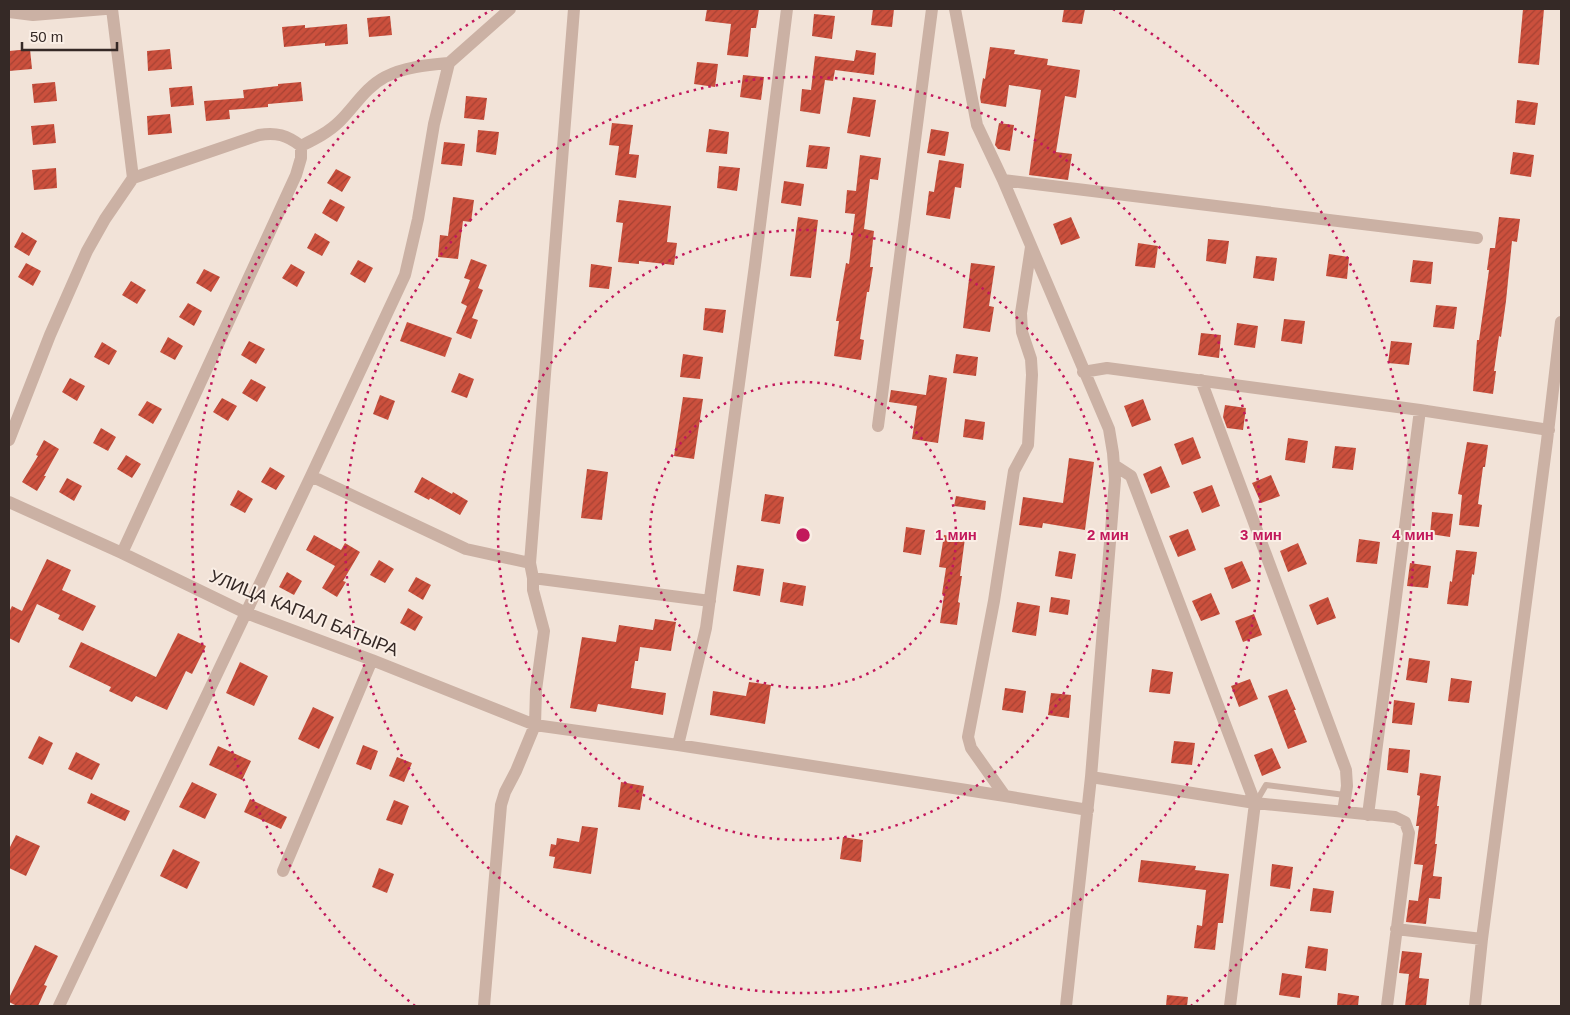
<svg xmlns="http://www.w3.org/2000/svg" width="1570" height="1015" viewBox="0 0 1570 1015" font-family="Helvetica,sans-serif">
<style>
.building{fill:url(#building-hatch)}
.lines{fill:none;stroke-linecap:round;stroke-linejoin:round}
.lane{stroke:#cbb1a4;stroke-width:6}
.street{stroke:#cbb1a4;stroke-width:12}
.ring{fill:none;stroke:#c2185b;stroke-width:2.5;stroke-dasharray:2.5 5}
.labels{text-anchor:middle;stroke-width:4;stroke-linejoin:round;paint-order:stroke}
.street-label{font-size:18px;fill:#352926;stroke:#faeee5}
.centre{fill:#c2185b;stroke:#faeee5;stroke-width:2.5}
.ring-label{font-size:15px;text-anchor:middle;font-weight:bold;fill:#c2185b;stroke:#faeee5;stroke-width:4;stroke-linejoin:round;paint-order:stroke}
</style>
<defs>
<pattern id="building-hatch" width="6" height="6" patternUnits="userSpaceOnUse" patternTransform="scale(1.25)"><rect width="6" height="6" fill="#cb503d"/><path d="M-1 1l2-2M0 6l6-6M5 7l2-2" fill="none" stroke="#a64233"/></pattern>
</defs>
<rect width="100%" height="100%" fill="#f2e3d8"/>
<path class="building" d="M 707,9 L 759,9 L 756,28 L 751,28 L 748,57 L 727,55 L 731,24 L 705,21 Z
M 873,9 L 894,9 L 892,27 L 871,25 Z
M 1064,9 L 1085,9 L 1082,24 L 1062,22 Z
M 1523,9 L 1544,9 L 1539,65 L 1518,63 Z
M 814,14 L 835,16 L 832,39 L 812,36 Z
M 390,16 L 392,35 L 369,37 L 367,18 Z
M 347,24 L 348,44 L 325,46 L 325,43 L 284,47 L 282,27 L 305,25 L 305,28 Z
M 990,47 L 1015,50 L 1014,54 L 1048,59 L 1047,65 L 1080,70 L 1076,98 L 1065,96 L 1056,152 L 1072,154 L 1068,180 L 1029,175 L 1041,90 L 1009,85 L 1006,107 L 981,103 L 980,97 L 983,78 L 985,79 Z
M 30,49 L 32,69 L 9,71 L 9,51 Z
M 170,49 L 172,69 L 148,71 L 147,51 Z
M 856,50 L 876,53 L 874,75 L 835,70 L 833,81 L 825,80 L 820,114 L 800,111 L 802,89 L 811,90 L 815,56 L 854,61 Z
M 697,62 L 718,64 L 715,87 L 694,84 Z
M 743,75 L 764,77 L 761,100 L 740,97 Z
M 55,82 L 57,101 L 34,103 L 32,84 Z
M 301,82 L 303,101 L 268,104 L 268,107 L 229,110 L 230,119 L 206,121 L 204,101 L 244,98 L 243,90 L 278,86 L 278,84 Z
M 192,86 L 194,105 L 171,107 L 169,88 Z
M 466,96 L 487,98 L 484,120 L 464,118 Z
M 853,97 L 876,100 L 870,137 L 847,133 Z
M 1517,100 L 1538,103 L 1535,125 L 1515,123 Z
M 170,114 L 172,133 L 148,135 L 147,116 Z
M 612,123 L 633,125 L 629,154 L 639,155 L 636,178 L 615,175 L 619,146 L 609,145 Z
M 999,123 L 1014,125 L 1010,151 L 998,149 L 995,145 Z
M 54,124 L 56,143 L 33,145 L 31,126 Z
M 709,129 L 729,132 L 727,154 L 706,152 Z
M 931,129 L 949,132 L 945,156 L 927,153 Z
M 478,130 L 499,132 L 496,155 L 476,152 Z
M 444,142 L 465,144 L 462,166 L 441,164 Z
M 809,145 L 830,147 L 827,169 L 806,167 Z
M 1513,152 L 1534,155 L 1531,177 L 1510,174 Z
M 860,155 L 881,158 L 878,180 L 870,179 L 864,229 L 874,231 L 870,267 L 873,267 L 869,292 L 867,292 L 860,339 L 864,340 L 861,360 L 834,356 L 839,321 L 836,321 L 846,263 L 849,264 L 855,214 L 845,213 L 847,190 L 856,191 Z
M 939,160 L 964,164 L 961,188 L 955,187 L 950,219 L 926,215 L 929,191 L 934,192 Z
M 719,166 L 740,168 L 737,191 L 717,188 Z
M 56,168 L 57,188 L 34,190 L 32,170 Z
M 336,169 L 351,177 L 342,192 L 327,183 Z
M 784,181 L 804,184 L 801,206 L 781,203 Z
M 453,197 L 474,200 L 471,222 L 463,221 L 458,259 L 438,257 L 440,235 L 448,236 Z
M 330,199 L 345,207 L 337,222 L 322,213 Z
M 619,200 L 671,206 L 667,242 L 677,243 L 674,265 L 639,261 L 639,264 L 618,262 L 623,223 L 616,222 Z
M 798,217 L 818,220 L 811,278 L 790,276 Z
M 1071,217 L 1080,238 L 1061,245 L 1053,224 Z
M 1499,217 L 1520,219 L 1517,242 L 1512,241 L 1506,301 L 1501,337 L 1499,336 L 1494,371 L 1496,371 L 1493,394 L 1473,391 L 1477,340 L 1479,340 L 1489,270 L 1487,270 L 1490,248 L 1495,248 Z
M 22,232 L 37,241 L 29,256 L 14,247 Z
M 315,233 L 330,242 L 322,256 L 307,248 Z
M 1208,239 L 1229,241 L 1226,264 L 1206,261 Z
M 1138,243 L 1158,246 L 1155,268 L 1135,266 Z
M 1329,254 L 1349,257 L 1347,279 L 1326,276 Z
M 1256,256 L 1277,258 L 1274,281 L 1253,278 Z
M 471,259 L 487,265 L 478,288 L 483,290 L 472,318 L 478,320 L 471,339 L 456,333 L 467,306 L 461,303 L 470,280 L 464,278 Z
M 358,260 L 373,268 L 365,283 L 350,274 Z
M 1413,260 L 1433,262 L 1431,284 L 1410,282 Z
M 26,263 L 41,271 L 33,286 L 18,277 Z
M 971,263 L 995,266 L 989,306 L 994,307 L 990,332 L 963,328 Z
M 291,264 L 305,272 L 297,287 L 282,278 Z
M 591,264 L 612,267 L 609,289 L 589,287 Z
M 204,269 L 220,277 L 211,292 L 196,283 Z
M 131,281 L 146,290 L 137,304 L 122,295 Z
M 188,303 L 202,311 L 194,326 L 179,317 Z
M 1436,305 L 1457,307 L 1454,329 L 1433,327 Z
M 705,308 L 726,310 L 723,333 L 703,330 Z
M 1284,319 L 1305,321 L 1302,344 L 1281,341 Z
M 407,322 L 452,338 L 445,357 L 400,341 Z
M 1237,323 L 1258,326 L 1255,348 L 1234,345 Z
M 1201,333 L 1221,335 L 1219,358 L 1198,355 Z
M 168,337 L 183,346 L 175,360 L 160,352 Z
M 249,341 L 265,349 L 256,364 L 241,355 Z
M 1391,341 L 1412,343 L 1409,365 L 1388,363 Z
M 102,342 L 117,351 L 109,365 L 94,357 Z
M 683,354 L 703,357 L 700,379 L 680,377 Z
M 956,354 L 978,357 L 976,376 L 953,373 Z
M 459,373 L 474,379 L 467,398 L 451,392 Z
M 929,375 L 947,378 L 938,443 L 912,439 L 917,406 L 889,402 L 891,390 L 926,395 Z
M 70,378 L 85,386 L 77,401 L 62,392 Z
M 251,379 L 266,387 L 257,402 L 242,393 Z
M 380,395 L 395,401 L 388,420 L 373,414 Z
M 683,397 L 703,399 L 694,459 L 674,456 Z
M 222,398 L 237,406 L 228,421 L 213,412 Z
M 1143,399 L 1151,420 L 1132,427 L 1124,406 Z
M 147,401 L 162,409 L 153,424 L 138,415 Z
M 1225,405 L 1246,408 L 1243,430 L 1227,428 L 1223,417 Z
M 965,419 L 985,422 L 983,440 L 963,437 Z
M 101,428 L 116,437 L 108,451 L 93,443 Z
M 1193,437 L 1201,458 L 1182,465 L 1174,444 Z
M 1288,438 L 1308,441 L 1305,463 L 1285,460 Z
M 44,440 L 59,449 L 44,476 L 46,476 L 37,491 L 22,482 L 38,456 L 36,455 Z
M 1467,442 L 1488,445 L 1485,467 L 1483,467 L 1478,504 L 1482,505 L 1479,527 L 1459,525 L 1462,495 L 1458,494 Z
M 1335,446 L 1356,448 L 1353,470 L 1332,468 Z
M 126,455 L 141,464 L 132,478 L 117,469 Z
M 1069,458 L 1094,462 L 1085,530 L 1043,523 L 1042,528 L 1019,525 L 1023,497 L 1063,503 Z
M 1161,466 L 1170,487 L 1151,494 L 1143,474 Z
M 270,467 L 285,476 L 276,490 L 261,482 Z
M 587,469 L 608,472 L 602,520 L 581,518 Z
M 1271,475 L 1280,496 L 1261,503 L 1252,483 Z
M 422,477 L 452,494 L 453,492 L 468,501 L 460,515 L 430,498 L 429,500 L 414,492 Z
M 67,478 L 82,486 L 74,501 L 59,492 Z
M 1212,485 L 1220,506 L 1202,513 L 1193,492 Z
M 238,490 L 253,499 L 245,513 L 230,505 Z
M 765,494 L 784,497 L 780,524 L 761,521 Z
M 956,496 L 986,501 L 985,510 L 954,506 Z
M 1432,512 L 1453,514 L 1450,537 L 1430,534 Z
M 906,527 L 925,530 L 921,555 L 903,552 Z
M 1188,529 L 1196,550 L 1178,557 L 1169,536 Z
M 314,535 L 341,550 L 345,543 L 360,552 L 343,581 L 346,582 L 337,597 L 322,588 L 335,566 L 306,550 Z
M 944,535 L 965,538 L 960,576 L 962,576 L 958,602 L 960,603 L 957,625 L 940,623 L 944,595 L 942,594 L 946,568 L 939,567 Z
M 1359,539 L 1380,542 L 1377,564 L 1356,562 Z
M 1298,543 L 1307,564 L 1288,572 L 1280,551 Z
M 1456,550 L 1477,552 L 1474,575 L 1472,574 L 1468,606 L 1447,604 L 1450,581 L 1452,582 Z
M 1059,551 L 1076,554 L 1072,579 L 1055,576 Z
M 47,559 L 71,570 L 62,590 L 96,606 L 83,631 L 58,619 L 60,615 L 37,604 L 19,643 L 9,638 L 9,612 L 12,606 L 22,611 Z
M 379,560 L 394,569 L 385,583 L 370,575 Z
M 1242,561 L 1251,581 L 1232,589 L 1224,568 Z
M 1410,563 L 1431,566 L 1428,588 L 1407,586 Z
M 737,565 L 764,569 L 760,596 L 733,591 Z
M 287,572 L 302,581 L 294,595 L 279,587 Z
M 416,577 L 431,585 L 423,600 L 408,591 Z
M 783,582 L 806,586 L 803,606 L 780,602 Z
M 1211,593 L 1220,614 L 1201,621 L 1192,601 Z
M 1051,597 L 1070,600 L 1068,615 L 1049,612 Z
M 1328,597 L 1336,618 L 1317,625 L 1309,605 Z
M 1017,602 L 1040,606 L 1036,636 L 1012,632 Z
M 408,608 L 423,617 L 415,631 L 400,623 Z
M 1254,614 L 1262,635 L 1243,642 L 1235,621 Z
M 655,619 L 676,622 L 671,651 L 640,647 L 638,661 L 635,661 L 631,688 L 666,693 L 663,715 L 598,704 L 596,712 L 570,708 L 582,637 L 616,642 L 619,625 L 653,630 Z
M 178,633 L 206,646 L 192,674 L 186,671 L 167,710 L 136,696 L 132,702 L 109,691 L 111,687 L 69,667 L 81,642 L 156,677 Z
M 1409,658 L 1430,661 L 1427,683 L 1406,680 Z
M 240,662 L 268,676 L 254,706 L 226,693 Z
M 1152,669 L 1173,672 L 1170,694 L 1149,692 Z
M 1451,678 L 1472,681 L 1469,703 L 1448,701 Z
M 1250,679 L 1258,699 L 1239,707 L 1231,686 Z
M 749,682 L 771,685 L 765,724 L 710,715 L 713,691 L 746,696 Z
M 1005,688 L 1026,691 L 1023,713 L 1002,710 Z
M 1287,689 L 1296,710 L 1294,710 L 1307,742 L 1288,749 L 1268,696 Z
M 1051,693 L 1071,695 L 1069,718 L 1048,715 Z
M 1394,700 L 1415,703 L 1412,725 L 1392,723 Z
M 313,707 L 334,717 L 319,749 L 298,739 Z
M 39,736 L 53,743 L 43,765 L 28,758 Z
M 1174,741 L 1195,743 L 1192,765 L 1171,763 Z
M 363,745 L 378,751 L 371,770 L 356,764 Z
M 218,746 L 251,761 L 242,780 L 209,765 Z
M 1272,748 L 1281,768 L 1262,776 L 1254,755 Z
M 1389,748 L 1410,750 L 1408,773 L 1387,770 Z
M 76,752 L 100,764 L 92,780 L 68,769 Z
M 397,757 L 412,763 L 404,782 L 389,776 Z
M 1420,773 L 1441,776 L 1437,806 L 1439,806 L 1435,844 L 1437,844 L 1433,876 L 1442,877 L 1440,899 L 1429,898 L 1426,924 L 1406,922 L 1409,900 L 1418,901 L 1423,865 L 1414,864 L 1419,826 L 1416,826 L 1420,796 L 1417,795 Z
M 192,782 L 217,794 L 205,819 L 179,807 Z
M 621,782 L 644,786 L 640,810 L 618,807 Z
M 91,793 L 130,811 L 125,821 L 87,803 Z
M 250,799 L 287,817 L 281,829 L 244,812 Z
M 394,800 L 409,806 L 402,825 L 386,820 Z
M 582,826 L 598,828 L 591,874 L 553,868 L 555,857 L 549,856 L 551,844 L 556,845 L 557,838 L 579,842 Z
M 16,835 L 40,846 L 26,876 L 9,868 L 9,849 Z
M 843,837 L 863,840 L 861,862 L 840,859 Z
M 173,849 L 200,862 L 187,889 L 160,876 Z
M 1141,860 L 1196,866 L 1195,870 L 1229,874 L 1223,923 L 1218,923 L 1215,950 L 1194,948 L 1197,925 L 1202,926 L 1206,890 L 1138,882 Z
M 1272,864 L 1293,867 L 1290,889 L 1270,886 Z
M 379,868 L 394,874 L 387,893 L 372,887 Z
M 1313,888 L 1334,891 L 1331,913 L 1310,911 Z
M 35,945 L 58,956 L 44,985 L 47,986 L 38,1006 L 17,1006 L 9,1002 L 9,998 Z
M 1308,946 L 1328,949 L 1326,971 L 1305,968 Z
M 1402,951 L 1422,953 L 1419,978 L 1429,979 L 1426,1006 L 1405,1006 L 1409,974 L 1399,973 Z
M 1282,973 L 1302,976 L 1300,998 L 1279,995 Z
M 1338,993 L 1359,996 L 1358,1006 L 1337,1006 Z
M 1167,995 L 1188,997 L 1187,1006 L 1166,1006 Z"/>
<g class="lines">
<path class="lane" d="M 1256,802 L 1266,785 L 1345,795"/>
<path class="street" d="M 955,9 L 977,125 L 1003,180 L 1109,429 L 1113,453 L 1115,480 L 1091,777 L 1066,1006
M 9,12 L 33,15 L 105,9
M 301,146 C 315,139 329,132 340,121 C 355,106 366,87 385,77 C 404,67 427,65 449,63
M 1003,180 L 1477,238
M 1083,372 L 1107,368 L 1420,410 L 1549,430
M 1201,380 L 1346,770 L 1347,786 L 1343,812
M 878,426 L 932,9
M 9,440 L 50,335 L 87,251 L 105,219 L 133,178 L 112,9
M 1114,465 L 1131,476 L 1255,803 L 1230,1006
M 311,476 L 466,549 L 530,563
M 9,502 L 122,553 L 246,613 L 372,660 L 535,725 L 678,745 L 1005,796 L 1088,810
M 122,553 L 296,175 L 301,158 L 301,146 C 287,135 276,132 259,135 L 133,178
M 533,578 L 710,601
M 678,745 L 706,628 L 755,265 L 787,9
M 1091,777 L 1255,803 L 1395,817 L 1405,822 L 1409,833 L 1387,1006
M 1005,796 L 971,748 L 968,737 L 994,601 L 1014,471 L 1028,445 L 1032,375 L 1031,359 L 1022,332 L 1021,313 L 1031,247
M 1368,815 L 1420,410
M 283,871 L 372,660
M 1396,929 L 1482,939
M 59,1006 L 311,476 L 405,275 L 418,219 L 434,124 L 449,63 L 510,9
M 484,1006 L 501,805 L 505,792 L 516,771 L 535,725 L 536,690 L 544,631 L 533,590 L 533,578 L 530,563 L 574,9
M 1475,1006 L 1482,939 L 1547,441 L 1561,322"/>
</g>
<g class="ring">
<circle cx="803" cy="535" r="153"/>
<circle cx="803" cy="535" r="305"/>
<circle cx="803" cy="535" r="458"/>
<path d="M415 1006A610 610 0 0 1 493 9M1113 9A610 610 0 0 1 1191 1006"/>
</g>
<g class="labels">
<g class="street-label">
<text transform="translate(304 613) rotate(22)" y="6">УЛИЦА КАПАЛ БАТЫРА</text>
</g>
</g>
<circle cx="803" cy="535" r="8" class="centre"/>
<g class="ring-label">
<text x="956" y="540">1 мин</text>
<text x="1108" y="540">2 мин</text>
<text x="1261" y="540">3 мин</text>
<text x="1413" y="540">4 мин</text>
</g>
<rect width="1570" height="1015" fill="none" stroke="#352926" stroke-width="20"/>
<path d="M22 42v8h95v-8" fill="none" stroke="#352926" stroke-width="2.5"/>
<text x="30" y="42" font-size="15" fill="#352926" stroke="#faeee5" stroke-width="4" paint-order="stroke">50 m</text>
</svg>
